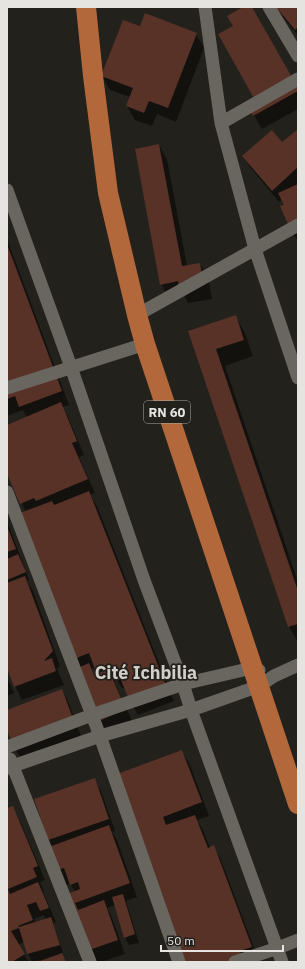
<svg xmlns="http://www.w3.org/2000/svg" width="305" height="969" viewBox="0 0 305 969" font-family="'IBM Plex Sans',sans-serif">
<style>
.shadow{fill:#0007;fill-rule:evenodd}
.building{fill:#583127}
.lines{fill:none;stroke-linecap:round;stroke-linejoin:round}
.minor{stroke:#696660;stroke-width:13}
.primary{stroke:#b2683b;stroke-width:20}
.labels{text-anchor:middle;stroke-width:3.5;stroke-linejoin:round;paint-order:stroke}
.shield{fill:#23211c;stroke:#acaaa6;stroke-width:1}
.shield-label{font-size:13px;font-weight:bold;fill:#e6e4e1}
.district-label{font-size:18px;font-weight:bold;fill:#d2cfc8;stroke:#23211c}
</style>
<rect width="100%" height="100%" fill="#23211c"/>
<path class="shadow" d="M 245,7 L 251,7 L 298,90 L 298,109 L 262,129 L 249,107 L 257,102 L 234,26 Z
M 274,7 L 298,7 L 298,37 L 296,33 Z
M 140,27 L 196,34 L 204,48 L 176,122 L 157,114 L 152,126 L 135,120 L 127,106 L 130,97 L 110,90 L 102,76 Z
M 298,130 L 298,184 L 296,186 L 298,185 L 298,242 L 293,233 L 282,199 L 279,202 L 250,167 L 243,156 L 282,144 Z
M 159,145 L 167,159 L 187,266 L 200,264 L 208,277 L 212,299 L 188,303 L 184,295 L 169,298 L 161,284 Z
M 7,239 L 69,405 L 62,407 L 68,417 L 84,455 L 79,457 L 95,493 L 90,495 L 97,506 L 168,686 L 122,688 L 117,680 L 114,681 L 132,721 L 102,734 L 26,512 L 8,473 L 9,472 L 7,467 L 7,426 L 27,418 L 23,410 L 7,416 ZM 96,667 L 99,674 L 95,676 L 91,669 Z
M 235,316 L 245,333 L 253,356 L 225,366 L 298,582 L 298,642 L 289,627 L 189,332 Z
M 7,521 L 29,580 L 27,581 L 33,591 L 60,666 L 57,669 L 64,685 L 22,700 L 7,669 Z
M 7,677 L 14,693 L 7,696 Z
M 168,688 L 174,701 L 138,715 L 131,703 Z
M 61,690 L 68,701 L 81,736 L 21,759 L 15,748 L 7,727 L 7,711 Z
M 182,751 L 190,765 L 209,816 L 197,820 L 203,830 L 210,848 L 214,847 L 221,860 L 259,961 L 256,962 L 180,962 L 111,778 Z
M 94,780 L 101,791 L 115,831 L 112,832 L 117,840 L 137,897 L 126,901 L 139,943 L 129,945 L 125,937 L 115,905 L 107,908 L 111,915 L 125,954 L 101,962 L 86,962 L 63,897 L 75,892 L 70,883 L 64,888 L 53,847 L 49,840 Z
M 12,807 L 20,821 L 45,880 L 40,882 L 44,891 L 43,892 L 56,922 L 53,923 L 63,953 L 61,953 L 66,962 L 39,962 L 40,960 L 32,962 L 28,954 L 24,942 L 18,945 L 29,962 L 7,962 L 7,810 ZM 44,915 L 46,920 L 36,923 L 34,919 Z"/>
<path class="building" d="M 243,7 L 252,7 L 298,88 L 298,91 L 253,116 L 248,106 L 256,102 L 218,34 L 233,26 L 227,16 Z
M 276,7 L 298,7 L 298,27 L 295,30 Z
M 145,13 L 197,33 L 168,108 L 149,101 L 144,113 L 126,106 L 133,88 L 101,76 L 123,20 L 140,26 Z
M 298,129 L 298,167 L 272,191 L 242,156 L 272,130 L 282,142 Z
M 159,144 L 182,266 L 200,263 L 204,285 L 179,290 L 178,281 L 160,285 L 135,149 Z
M 298,184 L 298,231 L 292,233 L 280,206 L 284,205 L 278,193 Z
M 7,244 L 62,391 L 19,407 L 15,396 L 7,399 Z
M 236,315 L 244,340 L 216,349 L 298,591 L 298,624 L 288,627 L 188,331 Z
M 61,402 L 77,441 L 72,443 L 88,479 L 36,501 L 34,498 L 20,504 L 7,474 L 8,471 L 7,425 Z
M 89,491 L 167,688 L 130,702 L 118,673 L 113,675 L 110,666 L 96,672 L 89,653 L 74,659 L 20,513 L 52,501 L 54,505 Z
M 7,526 L 16,549 L 7,552 Z
M 18,554 L 26,572 L 7,580 L 7,559 Z
M 25,576 L 53,651 L 44,661 L 52,658 L 56,671 L 14,687 L 7,668 L 7,583 Z
M 89,663 L 94,675 L 108,669 L 126,709 L 95,723 L 78,668 Z
M 62,689 L 75,724 L 14,748 L 7,730 L 7,710 Z
M 182,750 L 202,802 L 163,817 L 166,825 L 195,815 L 208,848 L 214,845 L 252,947 L 240,951 L 242,957 L 228,962 L 179,962 L 109,777 Z
M 95,778 L 109,819 L 48,840 L 34,799 Z
M 13,806 L 38,866 L 33,868 L 37,877 L 8,889 L 10,894 L 38,882 L 49,908 L 40,911 L 36,902 L 27,905 L 33,920 L 18,926 L 19,927 L 51,917 L 60,945 L 27,954 L 19,928 L 11,931 L 25,954 L 12,962 L 7,962 L 7,808 Z
M 109,825 L 130,883 L 75,903 L 78,910 L 104,900 L 118,940 L 92,949 L 97,962 L 85,962 L 62,896 L 80,889 L 78,882 L 70,885 L 64,868 L 54,871 L 46,848 Z
M 123,894 L 135,934 L 124,938 L 112,897 Z
M 62,953 L 66,962 L 37,962 Z"/>
<g class="lines">
<path class="minor" d="M 205,7 L 221,123 L 255,249 L 298,378
M 269,7 L 298,56
M 221,123 L 298,79
M 7,190 L 71,367 L 144,580 L 183,684 L 191,710 L 282,962
M 137,315 L 298,225
M 7,388 L 145,344
M 7,492 L 100,736 L 179,962
M 7,747 L 92,715 L 183,684 L 252,668 L 259,670
M 10,759 L 90,962
M 7,768 L 100,736 L 191,710 L 259,686 L 274,676 L 298,665
M 235,962 L 278,948 L 298,940"/>
<path class="primary" d="M 86,7 L 93,76 L 108,193 L 137,315 L 145,344 L 298,804"/>
</g>
<g class="labels">
<rect class="shield" x="144" y="401" width="46" height="22" rx="3"/>
<g class="shield-label">
<text x="167" y="417">RN 60</text>
</g>
<g class="district-label">
<text x="146" y="679">Cité Ichbilia</text>
</g>
</g>
<rect width="305" height="969" fill="none" stroke="#e6e4e1" stroke-width="16"/>
<path d="M161 945v6h122v-6" fill="none" stroke="#e6e4e1" stroke-width="2"/>
<text x="167" y="945" font-size="12" fill="#e6e4e1" stroke="#23211c" stroke-width="3" paint-order="stroke">50 m</text>
</svg>
